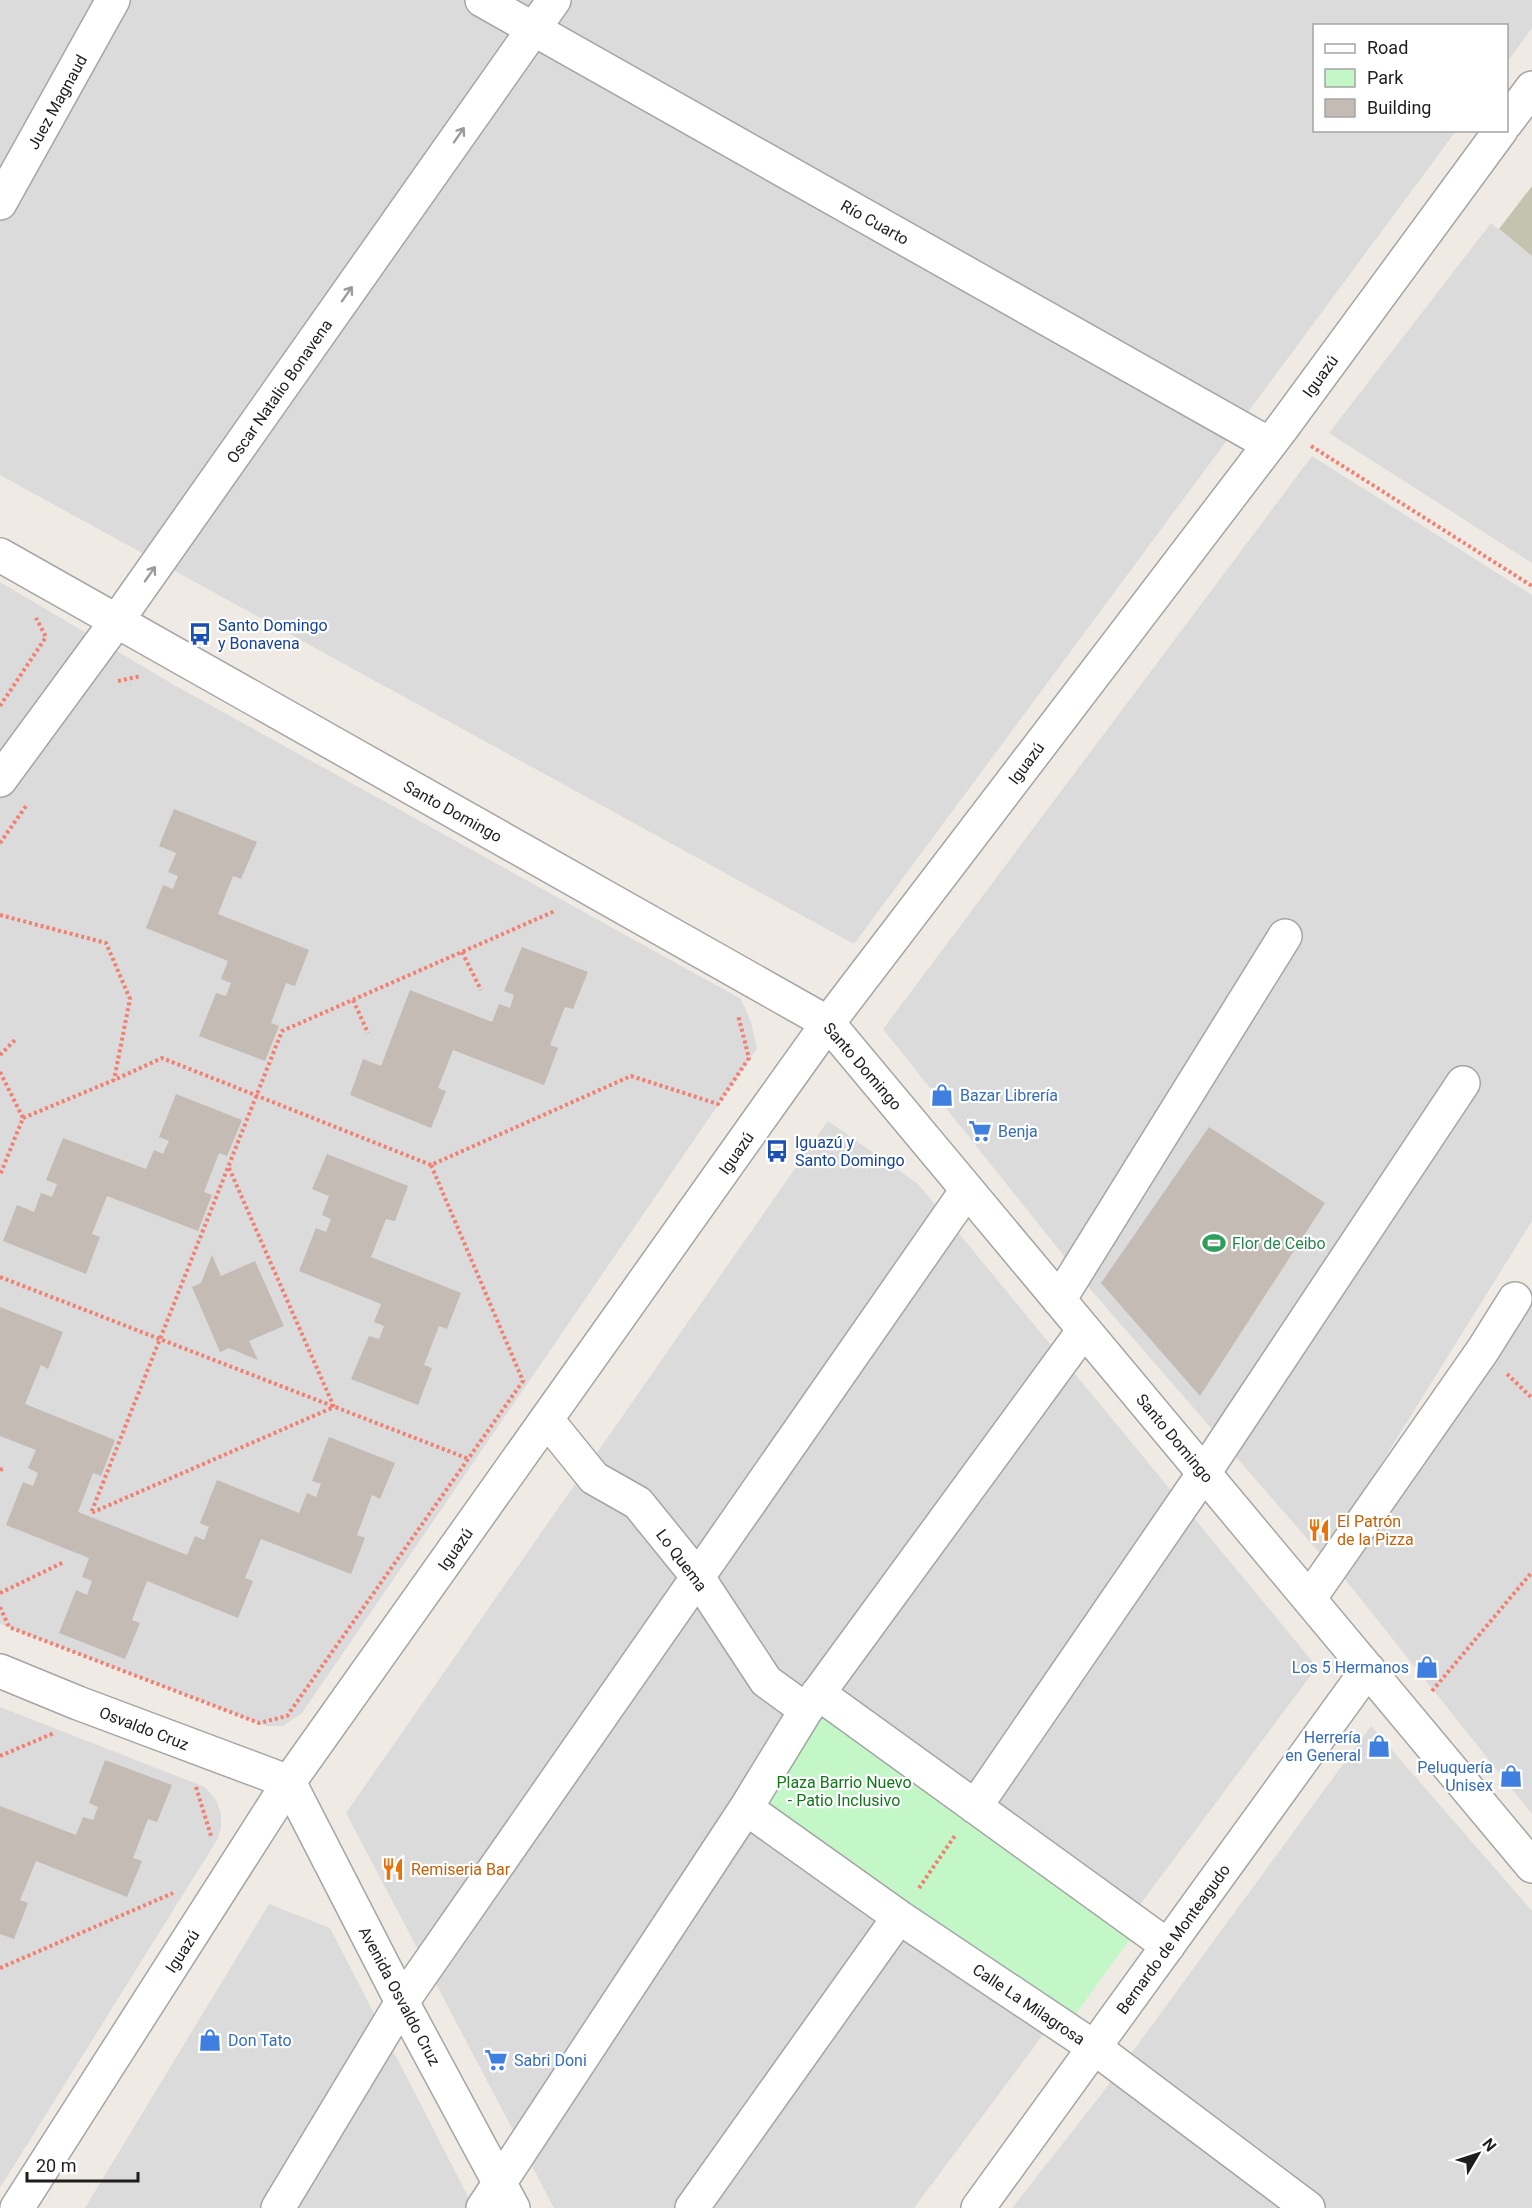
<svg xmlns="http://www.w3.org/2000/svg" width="1532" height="2208" viewBox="0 0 1532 2208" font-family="Roboto,sans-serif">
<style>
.residential{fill:#dcdbdb}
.construction{fill:#c3c3b0}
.park{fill:#c3f7c8}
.building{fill:#c3bbb4}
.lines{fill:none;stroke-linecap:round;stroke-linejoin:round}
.minor-casing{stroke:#a5a5a5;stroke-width:36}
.path{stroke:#f37f71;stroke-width:4;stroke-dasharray:3 3;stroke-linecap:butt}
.minor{stroke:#fff;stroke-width:33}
.oneway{stroke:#9a9a9a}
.labels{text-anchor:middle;stroke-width:4.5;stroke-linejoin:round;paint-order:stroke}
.street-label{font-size:16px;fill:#1e1e1e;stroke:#fff}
.transit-label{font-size:16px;fill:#164399;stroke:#fff;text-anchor:start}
.shop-label{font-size:16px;fill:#366cbe;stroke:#fff;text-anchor:start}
.leisure-label{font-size:16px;fill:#27864d;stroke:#fff;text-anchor:start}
.food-label{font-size:16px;fill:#c56008;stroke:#fff;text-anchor:start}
.park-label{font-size:16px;fill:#117719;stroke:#fff}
</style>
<rect width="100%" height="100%" fill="#efebe4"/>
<path class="residential" d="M 0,0 L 1532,0 L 1532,28 L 1507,62 L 1506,26 L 1314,26 L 1314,130 L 1456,131 L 854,944 L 0,475 Z
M 1491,223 L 1532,256 L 1532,563 L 1329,433 Z
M 1312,456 L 1532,595 L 1532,1221 L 1323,1557 L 1091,1290 L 883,1029 Z
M 0,582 L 176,686 L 741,999 L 751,1022 L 757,1048 L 302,1713 L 283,1726 L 267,1726 L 0,1624 Z
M 828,1121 L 918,1184 L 1317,1667 L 914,2208 L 554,2208 L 346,1813 Z
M 1532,1291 L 1532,1814 L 1344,1578 L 1500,1343 Z
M 0,1707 L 205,1787 L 216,1800 L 221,1814 L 221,1828 L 217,1840 L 0,2188 Z
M 1371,1726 L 1532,1911 L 1532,2208 L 1012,2208 L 1100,2096 Z
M 269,1904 L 330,1928 L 474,2208 L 85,2208 Z"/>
<path class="construction" d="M 1532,186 L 1532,256 L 1499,229 Z"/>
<path class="park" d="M 825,1711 L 1133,1935 L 1073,2018 L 765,1800 Z"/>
<path class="building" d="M 174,809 L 257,842 L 241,879 L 233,876 L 218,914 L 309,950 L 295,986 L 286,983 L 271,1023 L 279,1026 L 265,1061 L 199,1036 L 216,993 L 226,996 L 231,983 L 221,979 L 228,961 L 146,928 L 163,885 L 173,889 L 178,876 L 168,872 L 176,853 L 159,846 Z
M 522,947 L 588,972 L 573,1009 L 565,1007 L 550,1045 L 558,1048 L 544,1085 L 453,1050 L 438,1088 L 446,1091 L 431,1128 L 350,1095 L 363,1059 L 381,1066 L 410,990 L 492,1022 L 499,1004 L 510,1008 L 514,995 L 504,991 Z
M 176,1094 L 242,1120 L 227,1156 L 219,1153 L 204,1192 L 212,1195 L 198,1231 L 107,1196 L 92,1234 L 100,1237 L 86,1274 L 3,1241 L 17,1205 L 34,1212 L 41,1193 L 52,1197 L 57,1184 L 46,1180 L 63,1138 L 146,1169 L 154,1150 L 163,1154 L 169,1141 L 159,1137 Z
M 1209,1127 L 1325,1203 L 1200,1396 L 1101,1283 Z
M 327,1154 L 408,1186 L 395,1221 L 386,1219 L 371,1257 L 461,1293 L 447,1329 L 439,1326 L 424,1365 L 432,1368 L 418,1405 L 351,1379 L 369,1336 L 379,1339 L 384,1326 L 374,1322 L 381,1304 L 299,1271 L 316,1228 L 326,1232 L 331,1219 L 322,1215 L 329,1196 L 312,1189 Z
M 212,1255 L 221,1276 L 255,1261 L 284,1326 L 249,1341 L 258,1360 L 229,1348 L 220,1352 L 192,1287 L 201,1283 Z
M 0,1307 L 63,1332 L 48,1369 L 41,1365 L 25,1404 L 115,1440 L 101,1476 L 93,1473 L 78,1512 L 187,1555 L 195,1536 L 204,1540 L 209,1527 L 200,1523 L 217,1480 L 299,1513 L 307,1493 L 316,1497 L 321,1484 L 312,1481 L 329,1437 L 395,1463 L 380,1499 L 372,1495 L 357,1535 L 365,1538 L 351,1574 L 261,1539 L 245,1578 L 253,1581 L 238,1618 L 147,1581 L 132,1620 L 140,1623 L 125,1659 L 59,1633 L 76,1590 L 87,1595 L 92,1581 L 82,1577 L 89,1558 L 6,1525 L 23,1482 L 33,1486 L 38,1473 L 28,1468 L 36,1450 L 0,1436 Z
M 105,1760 L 172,1785 L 157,1822 L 148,1819 L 133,1858 L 142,1861 L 127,1897 L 36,1861 L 20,1900 L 28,1903 L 14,1939 L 0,1934 L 0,1806 L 76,1835 L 83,1817 L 93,1820 L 98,1807 L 89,1803 Z"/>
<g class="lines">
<g class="minor-casing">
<path id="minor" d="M 482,0 L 1269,444
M 1506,123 L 1532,88
M 0,203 L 113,0
M 0,555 L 828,1023 L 1532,1866
M 0,780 L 116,622 L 554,0
M 1059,1300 L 1285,936
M 547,1420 L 594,1478 L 638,1503 L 697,1576 L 766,1681 L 806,1710
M 1309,1599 L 1483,1350 L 1515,1299
M 0,1671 L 78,1703 L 289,1782
M 818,1693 L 1168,1946
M 289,1782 L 402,2002 L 513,2208
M 975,1807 L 1204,1473 L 1463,1083
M 746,1808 L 899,1917 L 1095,2048 L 1308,2208
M 17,2208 L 289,1782 L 773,1100 L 828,1023 L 1282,428 L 1501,130
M 278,2208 L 402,2002 L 967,1190
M 483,2208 L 746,1808 L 806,1710 L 1084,1330
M 692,2208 L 899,1917
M 978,2208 L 1368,1669"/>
</g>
<path class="path" d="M 1311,446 L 1532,586
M 118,681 L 141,676
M 0,706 L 46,637 L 36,618
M 0,843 L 26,806
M 0,915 L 106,943 L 130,999 L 114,1080
M 462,952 L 481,990
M 353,1000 L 368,1033
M 0,1055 L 16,1039
M 0,1072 L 23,1118 L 0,1175
M 23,1118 L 114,1080 L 162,1058 L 431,1165
M 229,1168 L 334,1407 L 91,1513 L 282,1031 L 555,911
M 0,1277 L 469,1459
M 1507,1374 L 1532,1398
M 0,1470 L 4,1468
M 0,1593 L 64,1562
M 0,1607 L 9,1627 L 259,1723 L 287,1716 L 523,1381 L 431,1165 L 631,1076 L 718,1104 L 749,1058 L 738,1015
M 1432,1691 L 1532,1572
M 0,1756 L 54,1733
M 196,1787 L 211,1836
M 919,1888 L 956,1834
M 0,1968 L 173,1893"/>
<use href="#minor" class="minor"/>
</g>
<defs><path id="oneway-shaft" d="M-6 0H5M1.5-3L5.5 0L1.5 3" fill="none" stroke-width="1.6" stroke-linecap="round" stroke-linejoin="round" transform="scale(1.5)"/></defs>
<g class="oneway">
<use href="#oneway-shaft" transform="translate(459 135) rotate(-55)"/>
<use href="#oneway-shaft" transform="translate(347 294) rotate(-55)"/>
<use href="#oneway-shaft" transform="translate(150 574) rotate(-55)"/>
</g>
<defs>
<g id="bus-bare" transform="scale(1.8)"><path d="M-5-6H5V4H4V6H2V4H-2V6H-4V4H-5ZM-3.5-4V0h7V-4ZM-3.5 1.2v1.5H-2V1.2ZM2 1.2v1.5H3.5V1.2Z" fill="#1a4fb4" stroke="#fff" stroke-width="2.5" paint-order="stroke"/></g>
<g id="shop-bare" transform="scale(1.8)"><path d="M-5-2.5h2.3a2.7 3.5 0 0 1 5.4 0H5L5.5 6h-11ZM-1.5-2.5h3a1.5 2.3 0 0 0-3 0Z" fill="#3f7fe0" stroke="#fff" stroke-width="2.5" paint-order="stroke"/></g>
<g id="supermarket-bare" transform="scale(1.8)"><path d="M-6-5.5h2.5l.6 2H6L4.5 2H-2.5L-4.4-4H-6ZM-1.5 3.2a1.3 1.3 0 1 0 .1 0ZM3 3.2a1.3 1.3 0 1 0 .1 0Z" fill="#3f7fe0" stroke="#fff" stroke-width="2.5" paint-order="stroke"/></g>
<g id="stadium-bare" transform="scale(1.8)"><path d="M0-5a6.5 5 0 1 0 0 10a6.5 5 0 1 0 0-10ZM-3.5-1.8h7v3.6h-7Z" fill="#2e9e5b" stroke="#fff" stroke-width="2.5" paint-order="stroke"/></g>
<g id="restaurant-bare" transform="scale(1.8)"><path d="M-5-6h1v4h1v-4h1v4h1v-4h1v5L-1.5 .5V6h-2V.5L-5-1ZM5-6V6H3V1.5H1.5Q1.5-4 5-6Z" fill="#e8710a" stroke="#fff" stroke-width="2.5" paint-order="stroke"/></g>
</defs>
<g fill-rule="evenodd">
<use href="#bus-bare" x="200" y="634"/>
<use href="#shop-bare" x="942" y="1095"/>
<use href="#supermarket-bare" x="980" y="1131"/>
<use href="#bus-bare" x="777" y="1151"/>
<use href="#stadium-bare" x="1214" y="1243"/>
<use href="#restaurant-bare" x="1319" y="1530"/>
<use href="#shop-bare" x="1427" y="1667"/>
<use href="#shop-bare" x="1379" y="1746"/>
<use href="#shop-bare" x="1511" y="1776"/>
<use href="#restaurant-bare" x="393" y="1869"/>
<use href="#shop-bare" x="210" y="2040"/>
<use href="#supermarket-bare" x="496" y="2060"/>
</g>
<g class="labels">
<g class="street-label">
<text transform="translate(57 102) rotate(-61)" y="6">Juez Magnaud</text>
<text transform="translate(875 222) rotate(29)" y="6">Río Cuarto</text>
<text transform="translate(1320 376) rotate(-54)" y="6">Iguazú</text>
<text transform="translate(279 391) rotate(-55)" y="6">Oscar Natalio Bonavena</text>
<text transform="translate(1026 763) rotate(-53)" y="6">Iguazú</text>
<text transform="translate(453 811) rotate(29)" y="6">Santo Domingo</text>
<text transform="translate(863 1066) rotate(49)" y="6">Santo Domingo</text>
<text transform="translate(736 1153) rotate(-55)" y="6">Iguazú</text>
<text transform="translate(1175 1438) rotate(50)" y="6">Santo Domingo</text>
<text transform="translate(455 1549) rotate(-55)" y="6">Iguazú</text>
<text transform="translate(682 1560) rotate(53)" y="6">Lo Quema</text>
<text transform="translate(144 1728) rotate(21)" y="6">Osvaldo Cruz</text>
<text transform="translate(1173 1939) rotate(-54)" y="6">Bernardo de Monteagudo</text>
<text transform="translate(182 1951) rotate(-57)" y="6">Iguazú</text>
<text transform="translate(400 1996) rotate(62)" y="6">Avenida Osvaldo Cruz</text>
<text transform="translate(1029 2004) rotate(34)" y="6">Calle La Milagrosa</text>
</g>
<g class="transit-label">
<text x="218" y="631">Santo Domingo<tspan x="218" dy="18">y Bonavena</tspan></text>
<text x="795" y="1148">Iguazú y<tspan x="795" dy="18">Santo Domingo</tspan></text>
</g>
<g class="shop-label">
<text x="960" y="1101">Bazar Librería</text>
<text x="998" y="1137">Benja</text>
<text x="1409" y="1673" text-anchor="end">Los 5 Hermanos</text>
<text x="1361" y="1743" text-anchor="end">Herrería<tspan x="1361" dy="18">en General</tspan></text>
<text x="1493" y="1773" text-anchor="end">Peluquería<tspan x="1493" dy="18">Unisex</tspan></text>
<text x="228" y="2046">Don Tato</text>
<text x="514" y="2066">Sabri Doni</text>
</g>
<g class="leisure-label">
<text x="1232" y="1249">Flor de Ceibo</text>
</g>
<g class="food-label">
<text x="1337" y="1527">El Patrón<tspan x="1337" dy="18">de la Pizza</tspan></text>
<text x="411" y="1875">Remiseria Bar</text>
</g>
<g class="park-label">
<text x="844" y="1788">Plaza Barrio Nuevo<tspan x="844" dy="18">- Patio Inclusivo</tspan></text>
</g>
</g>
<rect x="1313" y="24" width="195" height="108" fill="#ffffff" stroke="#a5a5a5" stroke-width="1.5"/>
<rect x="1325" y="44" width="30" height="9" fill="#ffffff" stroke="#a5a5a5" stroke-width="1.5"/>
<text x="1367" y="54" font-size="18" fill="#1e1e1e">Road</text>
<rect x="1325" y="69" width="30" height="18" fill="#c3f7c8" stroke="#a5a5a5" stroke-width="1.5"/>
<text x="1367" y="84" font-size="18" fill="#1e1e1e">Park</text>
<rect x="1325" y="99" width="30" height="18" fill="#c3bbb4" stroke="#a5a5a5" stroke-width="1.5"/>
<text x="1367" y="114" font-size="18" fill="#1e1e1e">Building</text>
<g transform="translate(1478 2154) rotate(51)" stroke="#ffffff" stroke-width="4.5" paint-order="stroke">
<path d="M0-4.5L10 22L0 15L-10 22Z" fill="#1e1e1e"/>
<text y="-9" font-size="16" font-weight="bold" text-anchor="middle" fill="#1e1e1e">N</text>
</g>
<path d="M27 2172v9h111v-9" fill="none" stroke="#1e1e1e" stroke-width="3"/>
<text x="36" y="2172" font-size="18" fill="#1e1e1e" stroke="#ffffff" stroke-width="4.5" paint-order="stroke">20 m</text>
</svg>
